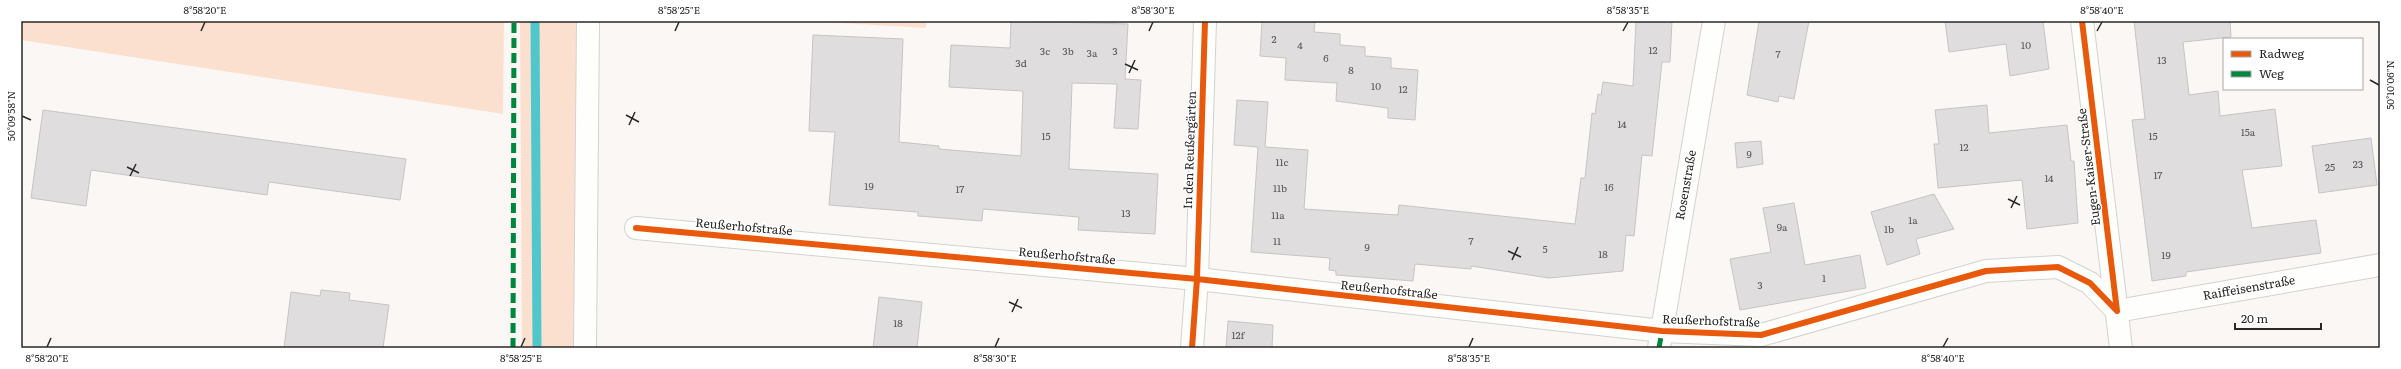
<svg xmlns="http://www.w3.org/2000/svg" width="2401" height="369" viewBox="0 0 2401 369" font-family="Literata,serif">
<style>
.green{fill:#fce0cf}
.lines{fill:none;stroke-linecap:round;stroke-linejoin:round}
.stream{stroke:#4fc7cb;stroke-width:9}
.building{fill:#dfdddd;stroke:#c6c4c4}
.minor-casing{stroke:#d4d2cf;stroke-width:24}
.secondary-casing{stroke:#d4d2cf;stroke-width:24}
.minor{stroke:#fefefd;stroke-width:22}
.secondary{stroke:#fefefd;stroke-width:22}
.quiet{stroke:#00873e;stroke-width:5;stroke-dasharray:10 5;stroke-linecap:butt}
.cycleway-casing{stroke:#fff;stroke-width:8}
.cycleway{stroke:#e8590c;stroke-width:6}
.ticks{fill:none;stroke:#2a2826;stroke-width:1.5}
.labels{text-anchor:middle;stroke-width:3;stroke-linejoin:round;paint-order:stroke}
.number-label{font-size:10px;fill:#575554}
.street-label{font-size:12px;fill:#2a2826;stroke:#fff}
.neatline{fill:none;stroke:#2a2826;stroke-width:1.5}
.ticks-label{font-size:10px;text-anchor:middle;fill:#2a2826}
</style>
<rect width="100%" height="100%" fill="#faf7f4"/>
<path class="green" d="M 21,21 L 504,21 L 503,114 L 21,40 Z
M 520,21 L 577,21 L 574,348 L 522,348 Z
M 806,21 L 926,21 L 926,28 Z"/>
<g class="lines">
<path class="stream" d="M 535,21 L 537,348"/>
</g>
<path class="building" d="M 1011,21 L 1128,24 L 1125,79 L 1141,80 L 1138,129 L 1114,128 L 1117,84 L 1072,83 L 1069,169 L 1158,174 L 1155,234 L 1078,230 L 1079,217 L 983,209 L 982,221 L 918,216 L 918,212 L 829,205 L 835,132 L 809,131 L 813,35 L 903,39 L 899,142 L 939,146 L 939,149 L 1021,156 L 1023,91 L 949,87 L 951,45 L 1010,48 Z
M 1262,21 L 1315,21 L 1314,32 L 1340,34 L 1340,45 L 1365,47 L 1365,56 L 1391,58 L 1391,68 L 1418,70 L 1415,120 L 1388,118 L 1388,108 L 1336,101 L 1337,83 L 1285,80 L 1286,58 L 1260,56 Z
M 1636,21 L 1672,21 L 1670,62 L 1662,62 L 1652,156 L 1642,155 L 1634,236 L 1626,235 L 1623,271 L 1549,278 L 1471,266 L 1471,269 L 1415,264 L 1413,281 L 1336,275 L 1336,271 L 1329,270 L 1330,258 L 1251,252 L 1258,147 L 1234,145 L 1237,100 L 1268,102 L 1265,147 L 1308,150 L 1304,209 L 1398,215 L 1399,205 L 1575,224 L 1581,178 L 1585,178 L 1592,113 L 1595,114 L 1598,94 L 1601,95 L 1603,82 L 1633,86 Z
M 1759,21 L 1809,21 L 1794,99 L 1779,96 L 1778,102 L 1747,95 Z
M 1945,21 L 2043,21 L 2049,69 L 2010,76 L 2006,44 L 1949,52 Z
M 2134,21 L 2230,21 L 2231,37 L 2183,42 L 2189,95 L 2218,91 L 2220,116 L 2275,109 L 2282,166 L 2242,170 L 2252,228 L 2316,220 L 2321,253 L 2186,272 L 2186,276 L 2152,281 L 2132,120 L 2145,119 Z
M 1987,105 L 1989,133 L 2067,125 L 2071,161 L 2074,161 L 2078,223 L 2027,229 L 2022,180 L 1938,188 L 1934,144 L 1939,144 L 1935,110 Z
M 43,110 L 406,159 L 400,200 L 269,182 L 267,195 L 91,170 L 86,206 L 31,198 Z
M 2371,138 L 2377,185 L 2319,193 L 2312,146 Z
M 1761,141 L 1763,164 L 1737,168 L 1735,143 Z
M 1934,194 L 1954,229 L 1916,239 L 1920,254 L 1887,265 L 1871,212 Z
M 1794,203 L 1805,265 L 1860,255 L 1866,288 L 1740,310 L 1730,259 L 1771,252 L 1763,208 Z
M 321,290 L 350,293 L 349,300 L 389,305 L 383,348 L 284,348 L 291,292 L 320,296 Z
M 879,297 L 922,302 L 917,348 L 873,348 Z
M 1228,321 L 1273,325 L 1272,348 L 1226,348 Z"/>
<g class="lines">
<g class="minor-casing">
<path id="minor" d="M 2082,21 L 2121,348
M 636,228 L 1197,279 L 1662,331 L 1761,335 L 1986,271 L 2058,267 L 2090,283 L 2117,311
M 2117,311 L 2380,265
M 1192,348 L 1197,279 L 1205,21
M 1659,348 L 1714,21"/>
</g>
<g class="secondary-casing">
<path id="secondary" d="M 585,348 L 588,21"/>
</g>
<use href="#minor" class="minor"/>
<use href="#secondary" class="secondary"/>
<path class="quiet" d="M 513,348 L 514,21
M 1659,348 L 1662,331"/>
<g class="cycleway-casing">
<path id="cycleway" d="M 2082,21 L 2117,311
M 636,228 L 1197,279 L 1662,331 L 1761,335 L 1986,271 L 2058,267 L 2090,283 L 2117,311
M 1192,348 L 1197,279 L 1205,21"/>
</g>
<use href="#cycleway" class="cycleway"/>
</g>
<path class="ticks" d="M 201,31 L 205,22M 675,31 L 679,22M 1149,31 L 1153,22M 1623,31 L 1628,22M 2097,31 L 2102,22M 1125,64 L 1138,70M 1129,73 L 1135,60M 2370,80 L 2379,85M 626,115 L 639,122M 22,116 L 31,120M 629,125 L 635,112M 127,167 L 139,173M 130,176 L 136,164M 2008,199 L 2020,205M 2011,208 L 2017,196M 1508,251 L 1521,257M 1512,260 L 1518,247M 1009,302 L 1022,308M 1012,312 L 1018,299M 47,347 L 51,338M 521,347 L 525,338M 995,347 L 999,338M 1469,347 L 1473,338M 1943,347 L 1948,338"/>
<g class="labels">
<g class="number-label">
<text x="1274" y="43">2</text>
<text x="1300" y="49">4</text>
<text x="2026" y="49">10</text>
<text x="1653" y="54">12</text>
<text x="1045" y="55">3c</text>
<text x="1068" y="55">3b</text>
<text x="1115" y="55">3</text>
<text x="1092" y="57">3a</text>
<text x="1778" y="58">7</text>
<text x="1326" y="62">6</text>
<text x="2162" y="64">13</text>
<text x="1021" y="67">3d</text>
<text x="1351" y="74">8</text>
<text x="1376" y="90">10</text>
<text x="1403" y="93">12</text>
<text x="1622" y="128">14</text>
<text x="2248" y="136">15a</text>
<text x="1046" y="140">15</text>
<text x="2153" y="140">15</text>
<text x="1964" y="151">12</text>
<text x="1749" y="158">9</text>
<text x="1282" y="166">11c</text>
<text x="2358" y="168">23</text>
<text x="2330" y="171">25</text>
<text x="2158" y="179">17</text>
<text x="2049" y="182">14</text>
<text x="869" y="190">19</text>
<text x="1609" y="191">16</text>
<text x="1280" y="192">11b</text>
<text x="960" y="193">17</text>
<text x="1126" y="217">13</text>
<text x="1278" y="219">11a</text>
<text x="1913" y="224">1a</text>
<text x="1782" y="231">9a</text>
<text x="1889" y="233">1b</text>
<text x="1277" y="245">11</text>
<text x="1471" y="245">7</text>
<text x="1367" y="251">9</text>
<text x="1545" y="253">5</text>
<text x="1603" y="258">18</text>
<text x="2166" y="259">19</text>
<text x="1824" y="282">1</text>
<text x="1760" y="289">3</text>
<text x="898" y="327">18</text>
<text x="1238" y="339">12f</text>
</g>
<g class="street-label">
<text transform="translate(1190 150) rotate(-88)" y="4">In den Reußergärten</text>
<text transform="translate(2089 167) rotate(-97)" y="4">Eugen-Kaiser-Straße</text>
<text transform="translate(1686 185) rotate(-80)" y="4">Rosenstraße</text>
<text transform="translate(744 227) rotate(5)" y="4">Reußerhofstraße</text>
<text transform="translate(1067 256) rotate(5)" y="4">Reußerhofstraße</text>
<text transform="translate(2249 288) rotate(-10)" y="4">Raiffeisenstraße</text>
<text transform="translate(1389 290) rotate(6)" y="4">Reußerhofstraße</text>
<text transform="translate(1711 321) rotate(2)" y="4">Reußerhofstraße</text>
</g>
</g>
<rect width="2401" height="369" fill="none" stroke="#ffffff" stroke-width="44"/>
<rect x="2223" y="38" width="140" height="52" fill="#ffffff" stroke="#aaa9a8"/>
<rect x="2231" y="51" width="20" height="6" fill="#e8590c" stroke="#aaa9a8"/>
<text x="2259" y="58" font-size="12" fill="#2a2826">Radweg</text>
<rect x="2231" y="71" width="20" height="6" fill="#00873e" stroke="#aaa9a8"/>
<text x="2259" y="78" font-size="12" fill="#2a2826">Weg</text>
<path d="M2235 323v6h86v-6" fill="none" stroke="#2a2826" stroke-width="2"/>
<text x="2241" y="323" font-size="12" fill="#2a2826" stroke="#ffffff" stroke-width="3" paint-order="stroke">20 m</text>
<rect x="22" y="22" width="2357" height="325" class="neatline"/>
<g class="ticks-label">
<text x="205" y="14">8°58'20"E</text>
<text x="679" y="14">8°58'25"E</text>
<text x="1153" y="14">8°58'30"E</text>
<text x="1628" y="14">8°58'35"E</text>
<text x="2102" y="14">8°58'40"E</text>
<text transform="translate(2390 85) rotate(-90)" y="4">50°10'06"N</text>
<text transform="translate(11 116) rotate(-90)" y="4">50°09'58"N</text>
<text x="47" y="362">8°58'20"E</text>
<text x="521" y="362">8°58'25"E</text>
<text x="995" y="362">8°58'30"E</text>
<text x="1469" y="362">8°58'35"E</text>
<text x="1943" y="362">8°58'40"E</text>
</g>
</svg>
